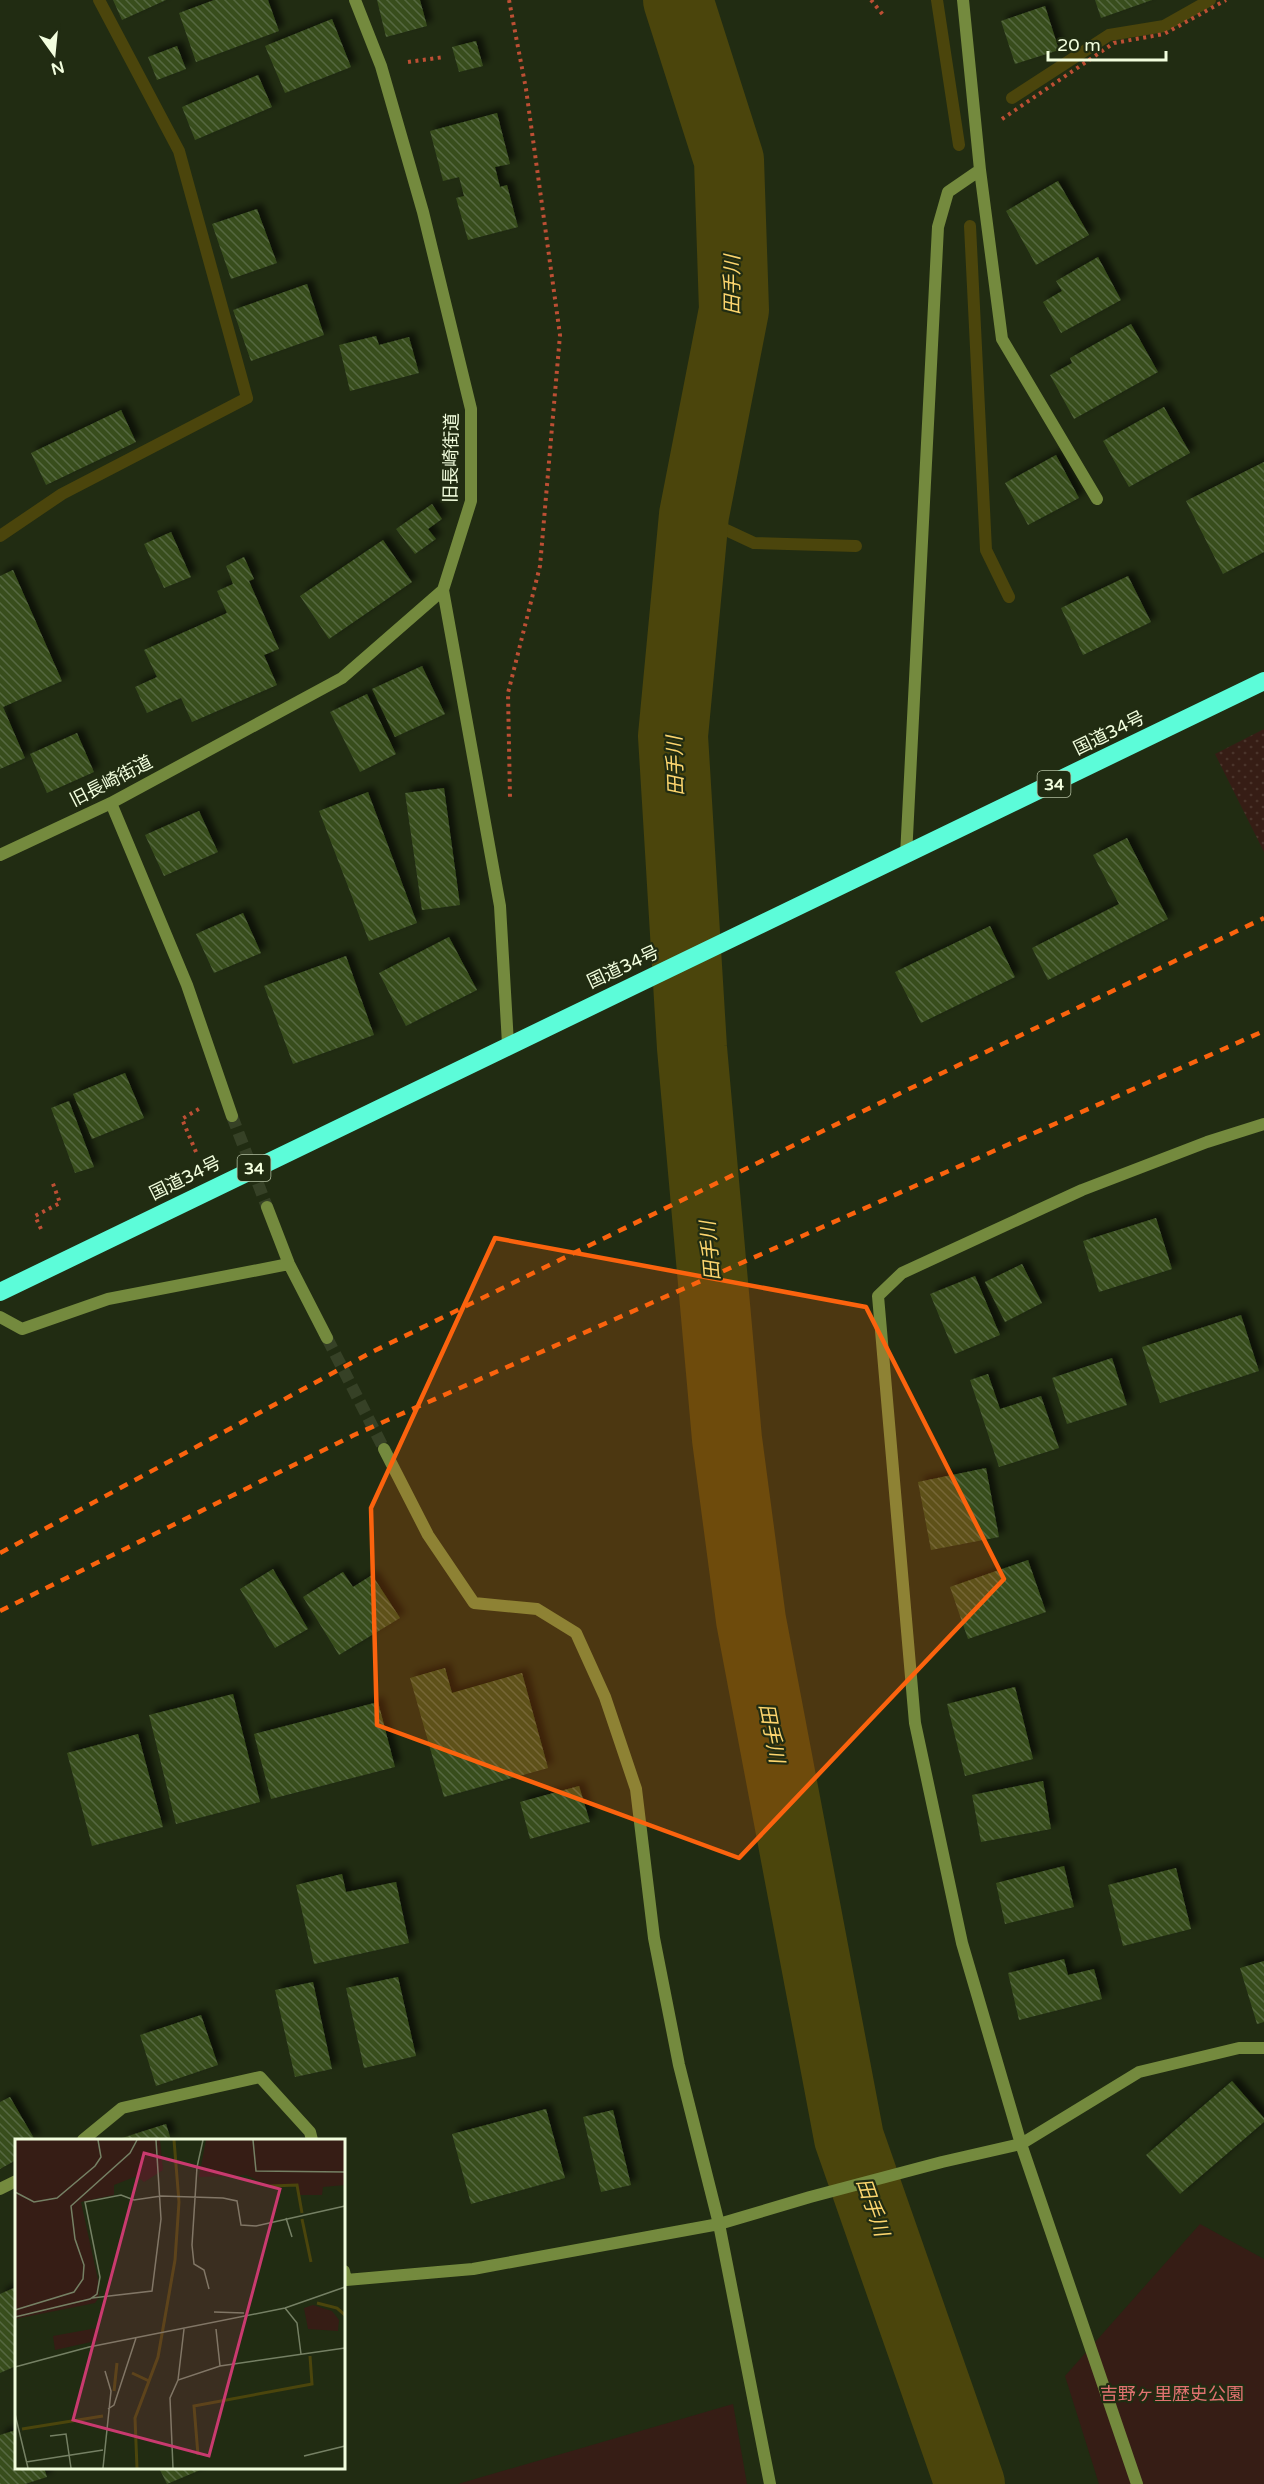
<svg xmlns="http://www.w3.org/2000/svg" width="1264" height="2484" viewBox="0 0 1264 2484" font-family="'Varela Round','Noto Sans JP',sans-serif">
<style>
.grass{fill:url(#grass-dots)}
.park{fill:#361d15}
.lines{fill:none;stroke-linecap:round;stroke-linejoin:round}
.stream{stroke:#4b450c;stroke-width:12}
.river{stroke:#4b450c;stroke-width:70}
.building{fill:url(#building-back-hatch);filter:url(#shadow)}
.street-tunnel{stroke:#364126;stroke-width:12;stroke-dasharray:12 6;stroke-linecap:butt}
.path{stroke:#bd4f34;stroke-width:4;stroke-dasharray:3 4.5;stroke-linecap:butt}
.street{stroke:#748a3e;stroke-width:12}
.highway{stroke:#5cfcd9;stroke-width:18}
.rail{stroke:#fb630e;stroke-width:4.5;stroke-dasharray:9 8;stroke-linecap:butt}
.marked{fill:#fb630e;fill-opacity:0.2;stroke:#fb630e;stroke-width:4.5;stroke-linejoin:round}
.labels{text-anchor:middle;stroke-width:4.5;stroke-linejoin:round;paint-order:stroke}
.shield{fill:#212c12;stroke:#b3bfa1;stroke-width:1.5}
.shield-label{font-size:16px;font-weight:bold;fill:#f2fede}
.street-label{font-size:18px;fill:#f2fede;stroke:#212c12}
.park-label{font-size:18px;fill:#e17270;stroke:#212c12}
.water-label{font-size:20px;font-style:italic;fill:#fcd56e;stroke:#212c12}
.inset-river{fill:none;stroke:#4b450c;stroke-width:3}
.inset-road{fill:none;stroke:#758064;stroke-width:1.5}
.view{fill:#c93a6f;fill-opacity:0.15;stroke:#c93a6f;stroke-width:3}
.inset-edge{fill:none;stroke:#f2fede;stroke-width:3}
</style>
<defs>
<pattern id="grass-dots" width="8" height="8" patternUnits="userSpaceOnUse" patternTransform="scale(1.5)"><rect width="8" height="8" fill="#361d15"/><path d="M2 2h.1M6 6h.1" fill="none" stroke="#4a342b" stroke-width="1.8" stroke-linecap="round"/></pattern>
<pattern id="building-back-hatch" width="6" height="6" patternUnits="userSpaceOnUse" patternTransform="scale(1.5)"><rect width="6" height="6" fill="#384d1f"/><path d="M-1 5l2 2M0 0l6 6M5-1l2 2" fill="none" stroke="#55683f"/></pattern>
<filter id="shadow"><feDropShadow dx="5.5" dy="-5.5" stdDeviation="3" flood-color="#0009"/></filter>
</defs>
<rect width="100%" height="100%" fill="#212c12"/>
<path class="grass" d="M 1264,729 L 1264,852 L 1215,754 Z"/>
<path class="park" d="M 1200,2224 L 1264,2259 L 1264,2484 L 1099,2484 L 1065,2376 Z
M 733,2404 L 747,2484 L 458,2484 Z"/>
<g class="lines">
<path class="stream" d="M 937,0 L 959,145
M 1012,98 L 1109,35 L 1164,26 L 1210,0
M 970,226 L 986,550 L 1009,597
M 694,515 L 754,543 L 856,546
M 0,536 L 62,494 L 247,398 L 179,151 L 99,0"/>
<path class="river" d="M 678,0 L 729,160 L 734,310 L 694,515 L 673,736 L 692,1048 L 727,1439 L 751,1620 L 849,2138 L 970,2484"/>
</g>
<path class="building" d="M 113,0 L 166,0 L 122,20 Z
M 214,0 L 268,0 L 279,31 L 196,62 L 179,13 Z
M 377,0 L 420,0 L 427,26 L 386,37 Z
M 1095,0 L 1152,0 L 1101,18 Z
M 1045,6 L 1059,50 L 1015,64 L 1001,21 Z
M 332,19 L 351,67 L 285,93 L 265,46 Z
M 476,41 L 483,66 L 459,72 L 452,47 Z
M 177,46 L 186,69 L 157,80 L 148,57 Z
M 258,75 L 272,107 L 195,140 L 182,107 Z
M 497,113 L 510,164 L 495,167 L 500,187 L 507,185 L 518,227 L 468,240 L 456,198 L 464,196 L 459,177 L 443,181 L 430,131 Z
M 1058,181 L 1089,235 L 1036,265 L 1006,211 Z
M 257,209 L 277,263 L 231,279 L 212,224 Z
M 1098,257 L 1121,300 L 1061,333 L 1043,302 L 1062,291 L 1056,281 Z
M 307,284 L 324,335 L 251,361 L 233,310 Z
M 1131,324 L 1158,372 L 1074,419 L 1050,375 L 1072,363 L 1070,358 Z
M 376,336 L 379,345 L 409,337 L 419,373 L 350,391 L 339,345 Z
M 1164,407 L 1190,453 L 1129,487 L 1103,441 Z
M 121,410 L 136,442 L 46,485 L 31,453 Z
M 1056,455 L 1079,498 L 1028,525 L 1005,483 Z
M 1264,462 L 1264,552 L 1223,574 L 1186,501 Z
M 432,504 L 442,519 L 428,529 L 436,539 L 415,554 L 396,529 Z
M 171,532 L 191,577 L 164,588 L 144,544 Z
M 383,540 L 412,582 L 329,639 L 300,596 Z
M 244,557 L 254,579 L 249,581 L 279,649 L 264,655 L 277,685 L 192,722 L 181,698 L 147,713 L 135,687 L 157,677 L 144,650 L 227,613 L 217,591 L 233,584 L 226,566 Z
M 13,570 L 62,681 L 3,707 L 25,758 L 0,769 L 0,576 Z
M 1128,576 L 1151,622 L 1083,655 L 1061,608 Z
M 422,666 L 445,714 L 395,737 L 372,689 Z
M 367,694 L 396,754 L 360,772 L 330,712 Z
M 77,733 L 94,772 L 47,793 L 30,754 Z
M 444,788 L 460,905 L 422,910 L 405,793 Z
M 368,792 L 417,923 L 369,941 L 319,811 Z
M 199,811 L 218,852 L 164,876 L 145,835 Z
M 1127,838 L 1168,919 L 1048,980 L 1032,948 L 1119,904 L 1093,855 Z
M 243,913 L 261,953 L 214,973 L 196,934 Z
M 990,926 L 1015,977 L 921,1023 L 895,972 Z
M 449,937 L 477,990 L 406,1026 L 379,973 Z
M 346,956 L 374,1035 L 293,1064 L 264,986 Z
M 125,1073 L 144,1118 L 92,1139 L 73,1094 Z
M 69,1101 L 94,1167 L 75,1173 L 51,1108 Z
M 1156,1218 L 1172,1269 L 1099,1292 L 1083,1241 Z
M 1022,1264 L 1042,1303 L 1005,1322 L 985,1282 Z
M 975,1276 L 1000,1335 L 955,1354 L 930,1294 Z
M 1241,1315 L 1259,1371 L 1160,1403 L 1142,1347 Z
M 1112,1358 L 1127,1405 L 1067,1424 L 1052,1378 Z
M 988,1374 L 1000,1409 L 1041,1396 L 1059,1448 L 999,1467 L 970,1380 Z
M 986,1468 L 999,1537 L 931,1550 L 918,1482 Z
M 1028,1560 L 1046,1612 L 968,1639 L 950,1587 Z
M 273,1569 L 308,1629 L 275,1648 L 240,1589 Z
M 343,1572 L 353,1587 L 372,1575 L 400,1618 L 339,1655 L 303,1597 Z
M 445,1668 L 452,1693 L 522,1673 L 548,1768 L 444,1797 L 410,1678 Z
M 1015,1687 L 1033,1759 L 965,1776 L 947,1704 Z
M 233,1694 L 260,1802 L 176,1824 L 149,1715 Z
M 378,1702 L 395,1767 L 271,1799 L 254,1734 Z
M 138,1734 L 163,1827 L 92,1846 L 67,1753 Z
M 1043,1781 L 1051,1829 L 981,1842 L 972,1795 Z
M 579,1786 L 590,1822 L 530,1839 L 520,1802 Z
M 1064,1866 L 1074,1907 L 1005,1924 L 996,1883 Z
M 1176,1868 L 1191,1929 L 1123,1946 L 1108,1885 Z
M 342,1874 L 346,1892 L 396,1882 L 409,1943 L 314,1964 L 296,1885 Z
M 1064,1959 L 1068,1975 L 1094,1969 L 1102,1999 L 1019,2020 L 1008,1973 Z
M 1264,1961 L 1264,2022 L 1257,2024 L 1240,1968 Z
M 398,1977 L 416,2056 L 364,2068 L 346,1988 Z
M 313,1982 L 332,2069 L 295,2077 L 275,1990 Z
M 201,2015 L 218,2065 L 156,2086 L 140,2035 Z
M 1232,2081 L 1264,2118 L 1264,2122 L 1180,2194 L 1146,2155 Z
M 10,2097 L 35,2140 L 16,2140 L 16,2160 L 0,2169 L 0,2102 Z
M 546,2109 L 565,2178 L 471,2204 L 452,2134 Z
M 613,2110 L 631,2185 L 601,2192 L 583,2117 Z
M 166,2124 L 171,2140 L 123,2140 L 122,2138 Z
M 16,2287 L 16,2366 L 0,2373 L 0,2294 Z
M 16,2430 L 16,2468 L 44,2468 L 47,2477 L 25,2484 L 0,2484 L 0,2435 Z
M 159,2468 L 205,2468 L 167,2484 Z"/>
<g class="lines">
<path class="street-tunnel" d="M 232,1116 L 267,1207
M 327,1338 L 384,1449"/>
<path class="path" d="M 509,0 L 526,89 L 560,335 L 540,566 L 508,693 L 510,798
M 871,0 L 884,16
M 408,62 L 444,57
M 1002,119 L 1114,43 L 1164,34 L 1226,0
M 196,1152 L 182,1119 L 202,1107
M 41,1229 L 35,1216 L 60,1203 L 52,1181"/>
<path class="street" d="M 963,0 L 980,170 L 1002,339 L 1097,499
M 443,590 L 500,906 L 508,1044
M 111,803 L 187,985 L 232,1116
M 0,855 L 111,803 L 342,678 L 443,590 L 471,501 L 471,409 L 423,212 L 381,66 L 355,0
M 906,856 L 938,227 L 948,192 L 980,170
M 267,1207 L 289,1264 L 327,1338
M 0,1317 L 22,1329 L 108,1299 L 289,1264
M 384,1449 L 428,1535 L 474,1603 L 537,1609 L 576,1633 L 605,1697 L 636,1789 L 654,1938 L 679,2065 L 719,2224 L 770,2484
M 83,2140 L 122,2108 L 260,2077 L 310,2132 L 312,2140
M 0,2189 L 16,2181
M 344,2271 L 346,2280 L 473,2269 L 719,2224 L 810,2197 L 942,2162 L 1021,2144 L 1139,2072 L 1239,2048 L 1264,2048
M 1137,2484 L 1021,2144 L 962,1943 L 915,1723 L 878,1296 L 902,1273 L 1082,1190 L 1207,1142 L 1264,1124"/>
<path class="highway" d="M 0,1292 C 421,1087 843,886 1264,681"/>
<path class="rail" d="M 0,1553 L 368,1354 L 882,1102 L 1264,918
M 0,1611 L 354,1435 L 1264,1031"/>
</g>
<path class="marked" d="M 495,1238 L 866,1307 L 1004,1579 L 739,1858 L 377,1725 L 371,1508 Z"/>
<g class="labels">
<g class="shield">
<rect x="1037.5" y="771" width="33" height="26" rx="4.5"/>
<rect x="237.5" y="1155" width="33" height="26" rx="4.5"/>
</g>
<g class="shield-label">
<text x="1054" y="790">34</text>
<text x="254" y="1174">34</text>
</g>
<g class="street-label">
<text transform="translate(451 458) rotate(-89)" y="6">旧長崎街道</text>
<text transform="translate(1109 733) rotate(-26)" y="6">国道34号</text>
<text transform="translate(111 781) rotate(-27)" y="6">旧長崎街道</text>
<text transform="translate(623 967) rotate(-25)" y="6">国道34号</text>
<text transform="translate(185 1178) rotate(-26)" y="6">国道34号</text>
</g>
<g class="park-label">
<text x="1172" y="2400">吉野ヶ里歴史公園</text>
</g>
<g class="water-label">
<text transform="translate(732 285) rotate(-90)" y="7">田手川</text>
<text transform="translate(675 766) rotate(-92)" y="7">田手川</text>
<text transform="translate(710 1251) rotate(-95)" y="7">田手川</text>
<text transform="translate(772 1733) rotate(79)" y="7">田手川</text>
<text transform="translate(873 2207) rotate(71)" y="7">田手川</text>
</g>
</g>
<g transform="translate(15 2139)">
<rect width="330" height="330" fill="#212c12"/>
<path d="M 82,189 L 85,201 L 40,211 L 38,197 Z" fill="#361d15"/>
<path d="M 298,166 L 317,172 L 324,181 L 323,192 L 293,190 L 289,169 Z" fill="#361d15"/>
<path d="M 0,1 L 145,1 L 148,31 L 129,43 L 122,37 L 99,46 L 99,56 L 66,63 L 83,141 L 84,158 L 80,164 L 0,180 ZM 191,1 L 330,1 L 330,46 L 308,48 L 307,56 L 285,56 L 282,46 L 253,46 L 231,36 L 184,38 Z" fill="#361d15"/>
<path class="inset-river" d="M 255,47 L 282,46 L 287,74M 287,80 L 296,123M 302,164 L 322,169 L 330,176M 117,234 L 134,242M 99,252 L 102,224M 7,290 L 88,277M 183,316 L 179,267 L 297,245 L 295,217M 122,329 L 120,279 L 143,218 L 160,121 L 164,63 L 159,1"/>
<path class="inset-road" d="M 188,1 L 182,28 L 177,106 L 179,125 L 189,131 L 194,150M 238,1 L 241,32 L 330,33M 0,53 L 19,63 L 42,59 L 80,27 L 86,18 L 83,1M 271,79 L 277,98M 77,159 L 137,152 L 146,80 L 141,1M 270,169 L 282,184 L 286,215M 0,171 L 59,153 L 68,140 L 69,126 L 60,100 L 56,67 L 115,14 L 122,1M 199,173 L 229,174M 0,178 L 75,160 L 82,155 L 85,138 L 70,63 L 106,56 L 119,61 L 146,57 L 208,59 L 222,62 L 226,86 L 241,87 L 330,67M 201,190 L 205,227M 0,228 L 74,208 L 270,169 L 330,148M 163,241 L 169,190M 93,270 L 99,266 L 121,199M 0,275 L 13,329M 35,297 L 51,295 L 56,329M 289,317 L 330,307M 11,323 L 88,311M 88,329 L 96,252 L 90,232M 158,329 L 155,259 L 163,241 L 205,227 L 330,209"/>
<path class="view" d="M 129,14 L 265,50 L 194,317 L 58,281 Z"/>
<rect width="330" height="330" class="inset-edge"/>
</g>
<g transform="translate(54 54) rotate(165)" stroke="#212c12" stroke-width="4.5" paint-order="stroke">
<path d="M0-4.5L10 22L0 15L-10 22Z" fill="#f2fede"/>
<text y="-9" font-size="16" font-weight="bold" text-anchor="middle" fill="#f2fede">N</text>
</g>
<path d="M1048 51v9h118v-9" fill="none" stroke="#f2fede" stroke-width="3"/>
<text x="1057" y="51" font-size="18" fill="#f2fede" stroke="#212c12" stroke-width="4.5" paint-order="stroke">20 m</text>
</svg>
